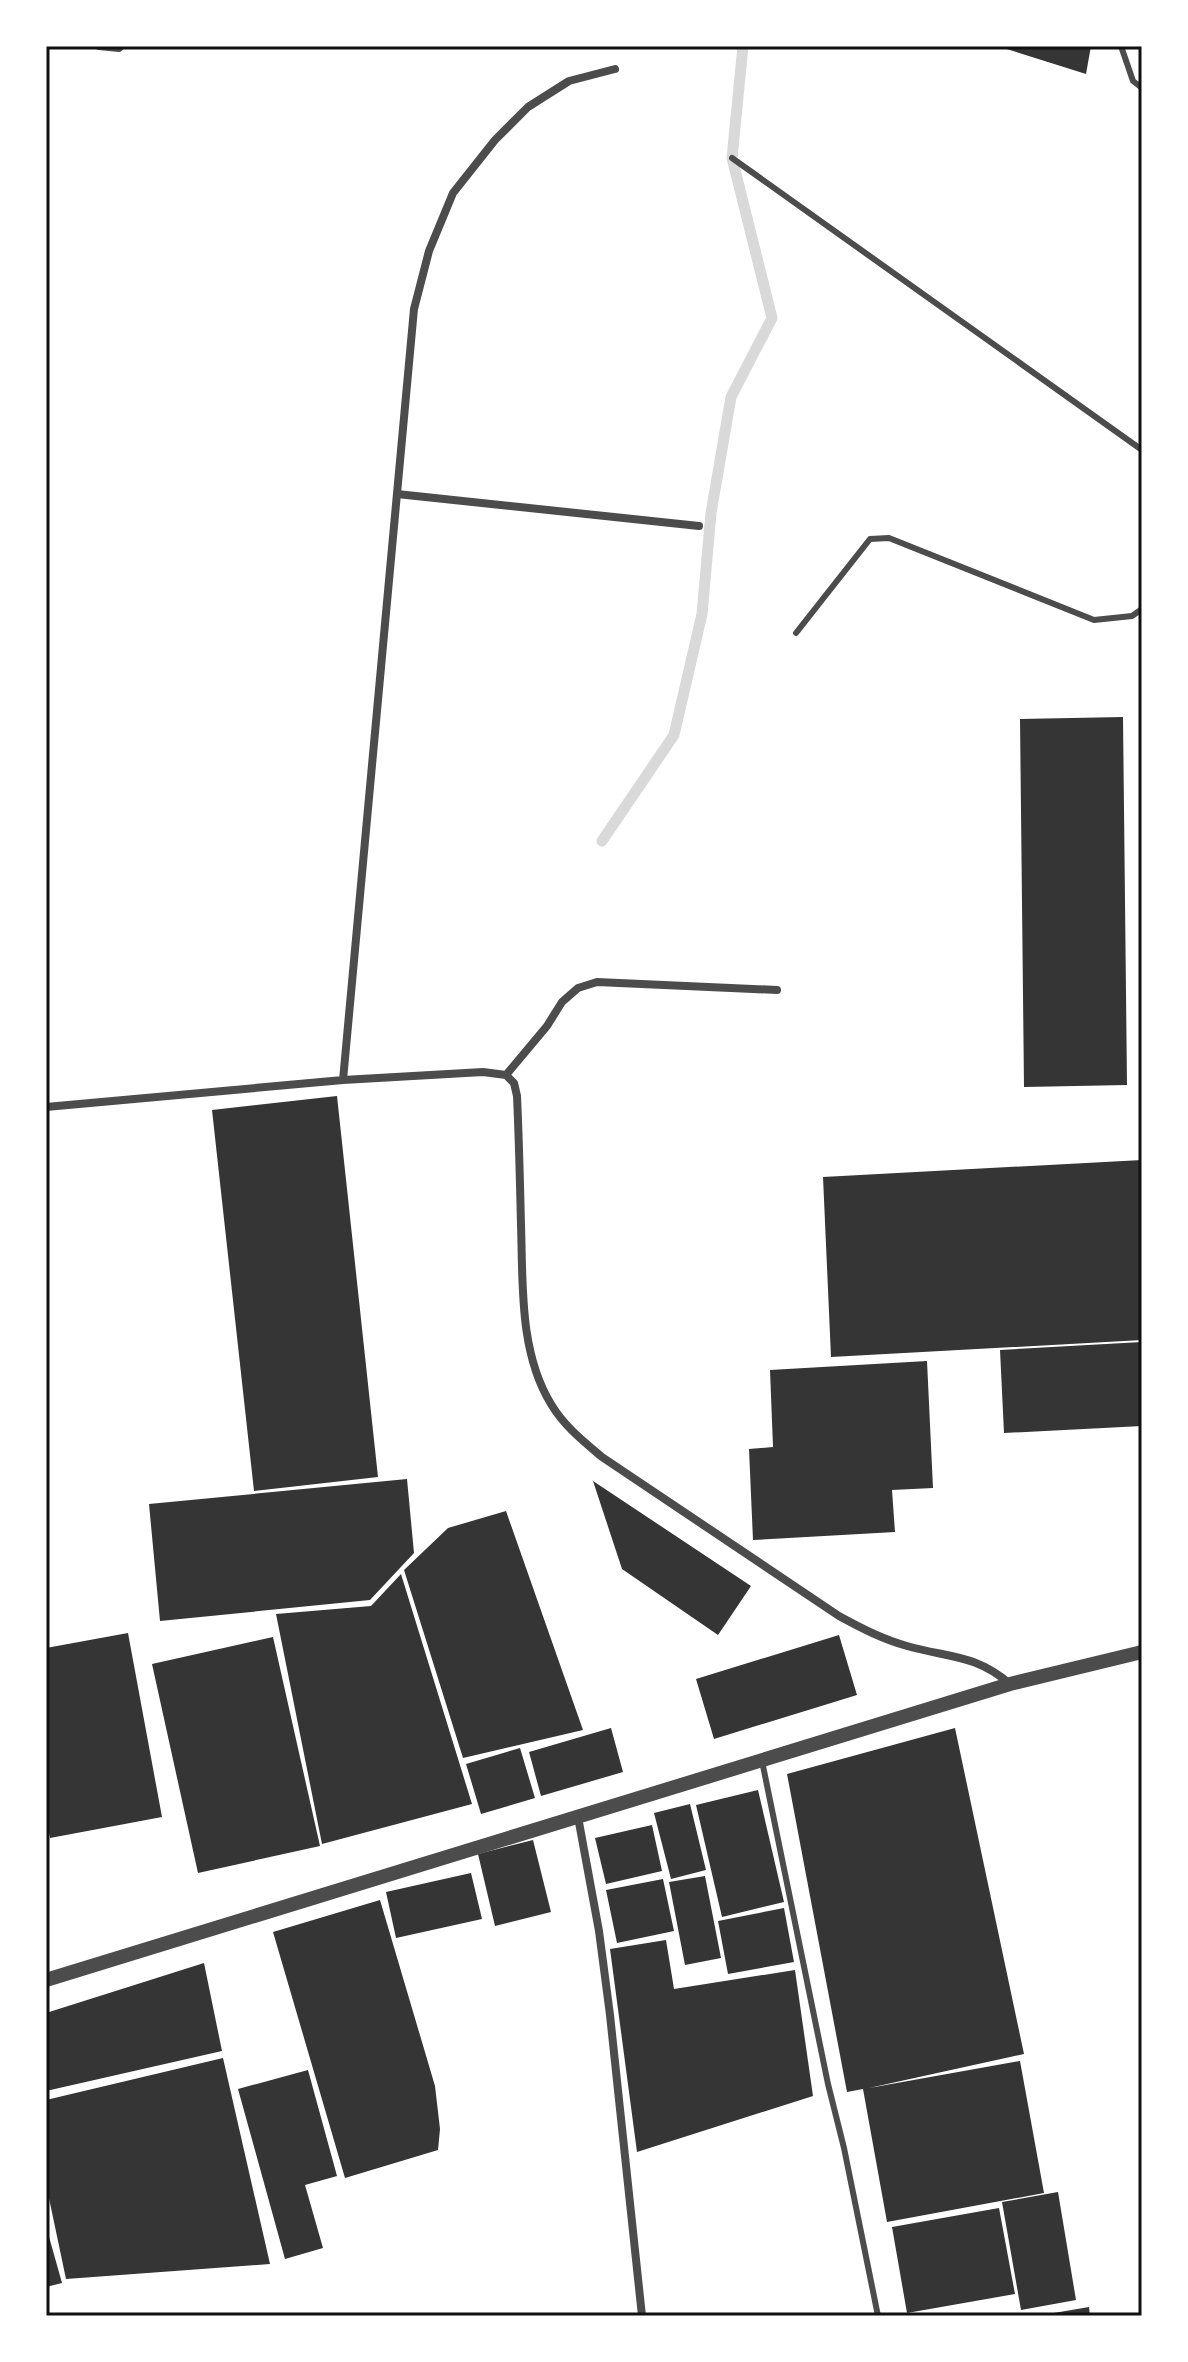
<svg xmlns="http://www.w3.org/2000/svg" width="1188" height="2362" viewBox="0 0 1188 2362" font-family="'PT Sans',sans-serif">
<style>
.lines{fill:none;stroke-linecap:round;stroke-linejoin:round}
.stream{stroke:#d9d9d9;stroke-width:11}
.building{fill:#353535}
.service{stroke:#4c4c4c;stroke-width:6}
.minor{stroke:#4c4c4c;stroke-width:8}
.tertiary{stroke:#4c4c4c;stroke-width:14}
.neatline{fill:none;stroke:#111;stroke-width:3}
</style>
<rect width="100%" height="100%" fill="#fff"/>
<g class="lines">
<path class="stream" d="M 602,841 L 674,735 L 702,614 L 711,513 L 731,397 L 772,318 L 732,158 L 743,46"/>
</g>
<path class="building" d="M 997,46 L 1091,46 L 1086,74 Z
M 1123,717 L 1127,1085 L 1024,1087 L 1020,719 Z
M 337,1096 L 378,1477 L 254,1491 L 212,1110 Z
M 1142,1160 L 1142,1340 L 831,1357 L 823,1177 Z
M 1142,1342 L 1142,1426 L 1004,1433 L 1000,1350 Z
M 927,1361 L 933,1488 L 892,1490 L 895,1532 L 753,1540 L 749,1449 L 773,1447 L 770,1370 Z
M 407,1479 L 414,1553 L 370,1600 L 160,1621 L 149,1504 Z
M 593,1481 L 751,1586 L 718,1635 L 622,1569 Z
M 506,1511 L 583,1730 L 463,1758 L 404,1570 L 448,1528 Z
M 401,1574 L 472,1804 L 322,1844 L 276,1614 L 371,1606 Z
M 128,1633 L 162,1817 L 50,1838 L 46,1817 L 46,1648 Z
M 839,1635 L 857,1695 L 714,1739 L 696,1679 Z
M 273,1637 L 320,1846 L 198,1873 L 152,1664 Z
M 611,1728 L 623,1772 L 541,1796 L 529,1752 Z
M 955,1728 L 1024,2054 L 869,2088 L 1020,2061 L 1044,2193 L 887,2222 L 863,2089 L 847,2092 L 787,1774 Z
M 520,1748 L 535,1798 L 481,1814 L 466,1764 Z
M 758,1790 L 784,1902 L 722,1917 L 696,1805 Z
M 690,1804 L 706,1870 L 671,1879 L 654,1813 Z
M 652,1825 L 662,1871 L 606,1884 L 595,1838 Z
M 533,1840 L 551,1912 L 495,1926 L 478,1854 Z
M 471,1873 L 482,1919 L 396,1938 L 386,1892 Z
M 705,1876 L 721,1958 L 685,1965 L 669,1882 Z
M 663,1879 L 674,1931 L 617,1943 L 606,1890 Z
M 380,1900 L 435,2086 L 440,2129 L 438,2150 L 345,2178 L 273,1932 Z
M 784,1908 L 794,1962 L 728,1974 L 718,1921 Z
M 666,1940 L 674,1989 L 795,1970 L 813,2096 L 637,2152 L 610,1949 Z
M 204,1963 L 222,2051 L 46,2091 L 46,2013 Z
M 223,2058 L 270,2264 L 66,2279 L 46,2184 L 46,2100 Z
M 308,2070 L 337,2176 L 305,2185 L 323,2248 L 285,2259 L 238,2089 Z
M 1058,2192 L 1076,2300 L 1021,2310 L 1002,2202 Z
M 999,2208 L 1015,2294 L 907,2313 L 892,2227 Z
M 46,2226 L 62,2283 L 46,2287 Z
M 1089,2307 L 1090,2316 L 1048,2316 L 1048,2314 Z"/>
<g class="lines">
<path class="service" d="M 1121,46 L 1133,81 L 1142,88
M 732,158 L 1142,450
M 796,633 L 870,539 L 889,538 L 1094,620 L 1132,616 L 1142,609
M 762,1761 L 828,2084 L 844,2148 L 878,2316"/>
<path class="minor" d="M 99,46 L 119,48 L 121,46
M 397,494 L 699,526
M 506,1075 L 514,1083 L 517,1096 C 519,1139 520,1182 521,1225 C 523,1283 519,1352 551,1404 C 564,1426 583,1441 602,1457 L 839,1616 C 861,1628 882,1639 907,1646 C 949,1658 975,1654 1010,1684
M 506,1075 L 547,1026 L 562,1002 L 578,988 L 597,982 L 777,990
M 343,1080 L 414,309 L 429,251 L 453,193 L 495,140 L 528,107 L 569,81 L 615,69
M 46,1107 L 343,1080 L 483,1072 L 506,1075
M 578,1817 L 599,1931 L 610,2015 L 642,2316"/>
<path class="tertiary" d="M 46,1980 L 1010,1684 L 1142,1652"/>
</g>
<rect width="1188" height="2362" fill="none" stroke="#ffffff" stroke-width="96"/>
<rect x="48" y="48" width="1092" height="2266" class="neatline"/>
</svg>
